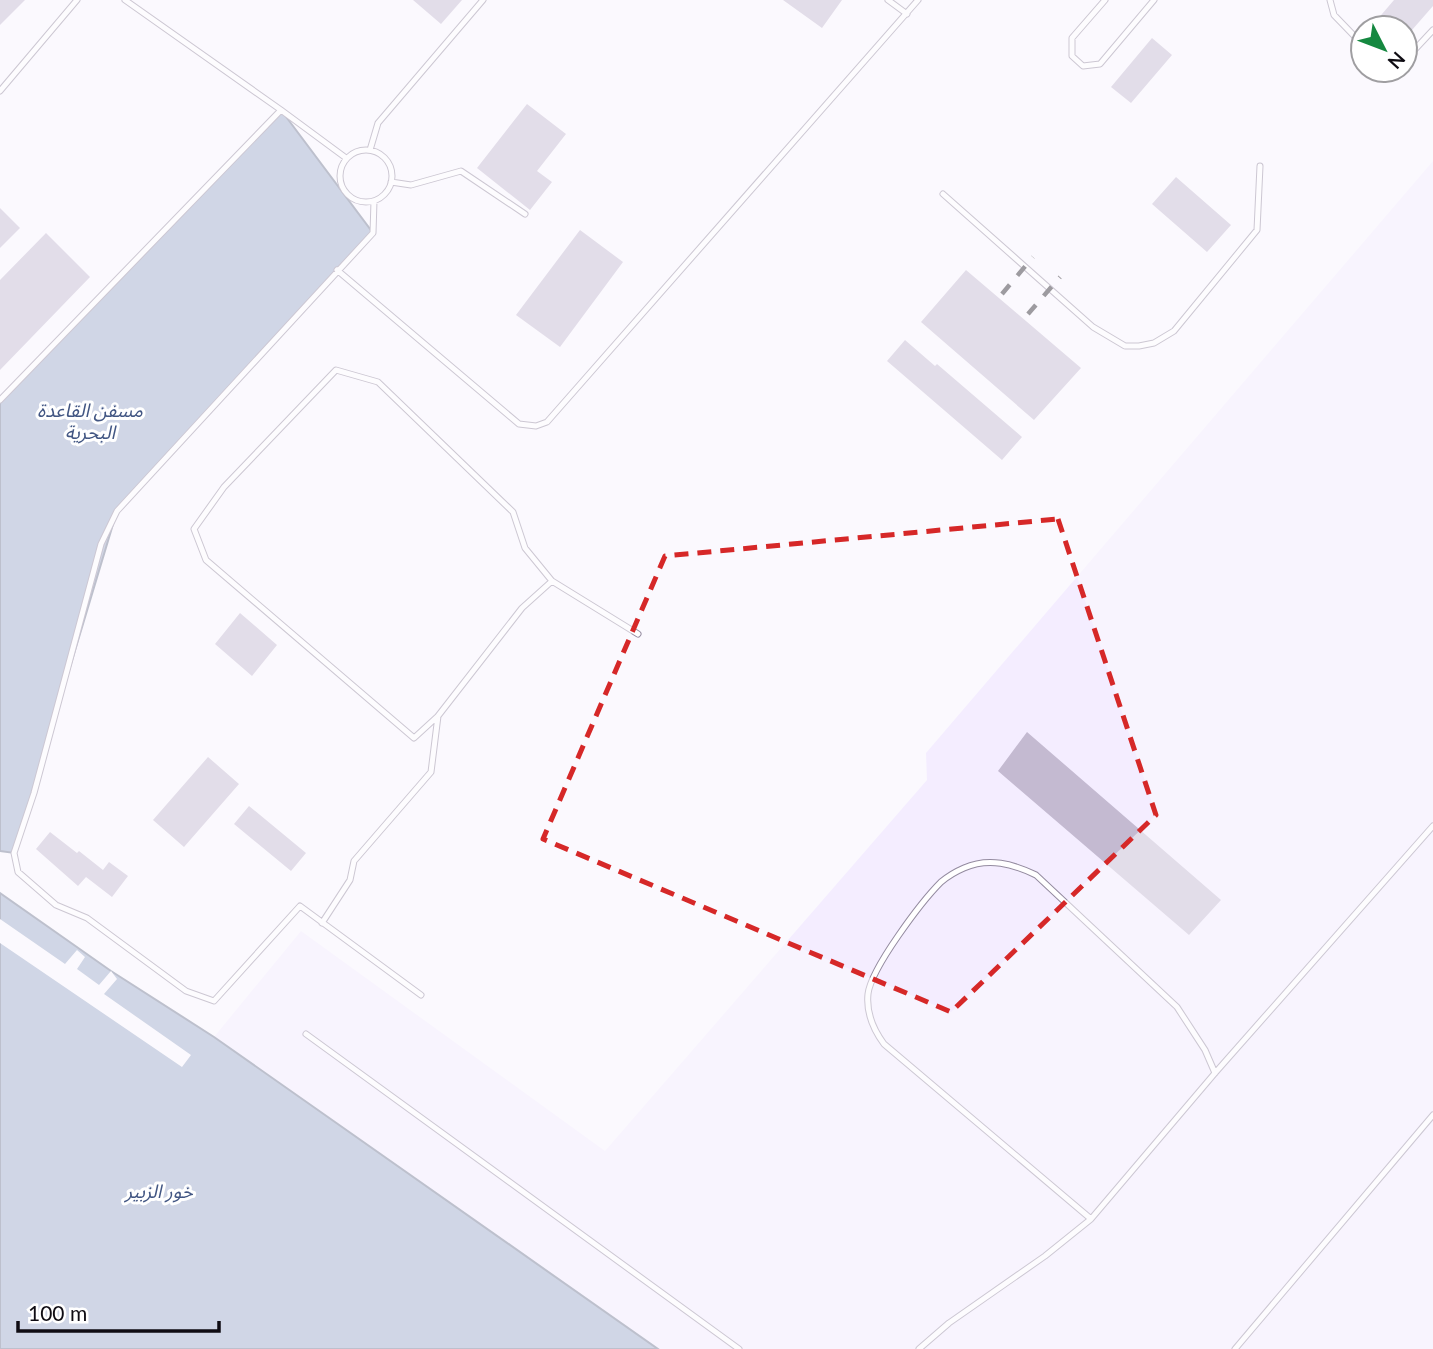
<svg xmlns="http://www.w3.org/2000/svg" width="1433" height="1349" viewBox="0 0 1433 1349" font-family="Lato,'Noto Sans Arabic',sans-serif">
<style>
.built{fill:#f4edff}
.water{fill:#9cabc9;stroke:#727b92;stroke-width:2}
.pier{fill:#fbf9fe}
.building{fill:#c4bad1}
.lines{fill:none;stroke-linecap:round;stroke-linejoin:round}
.service-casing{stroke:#948ba0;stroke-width:7}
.service{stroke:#fff;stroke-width:5}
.rail{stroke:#2c2930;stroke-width:4.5;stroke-dasharray:12 12;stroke-linecap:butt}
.marked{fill:none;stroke:#d62828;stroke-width:5;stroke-dasharray:14 9;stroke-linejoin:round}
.labels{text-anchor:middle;stroke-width:6;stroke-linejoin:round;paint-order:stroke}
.water-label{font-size:19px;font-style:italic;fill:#425683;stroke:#fff}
</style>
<rect width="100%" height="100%" fill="#fbf9fe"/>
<path class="built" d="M 1433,161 L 1433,1349 L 658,1349 L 214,1037 L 301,931 L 605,1151 L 927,780 L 926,753 Z"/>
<path class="water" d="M 281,110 L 373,233 L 117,511 L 14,853 L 0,851 L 0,398 Z
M 0,893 L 111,971 L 214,1037 L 658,1349 L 0,1349 Z"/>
<path class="pier" d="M 0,919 L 65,964 L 77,950 L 85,957 L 77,969 L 99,985 L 111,971 L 117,979 L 104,994 L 191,1055 L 182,1067 L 0,943 Z"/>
<path class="building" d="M 0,0 L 25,0 L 0,25 Z
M 413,0 L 462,0 L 441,24 Z
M 783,0 L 842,0 L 822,28 Z
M 1394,0 L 1433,0 L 1433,6 L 1405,38 L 1405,28 L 1370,28 Z
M 1152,38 L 1172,55 L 1131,103 L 1111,87 Z
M 527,104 L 566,134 L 537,171 L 552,182 L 530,210 L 477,168 Z
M 1176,177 L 1231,225 L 1207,252 L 1152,204 Z
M 0,208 L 20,228 L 0,248 Z
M 580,230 L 623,262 L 560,347 L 516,315 Z
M 46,233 L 90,277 L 0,370 L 0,280 Z
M 966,270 L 1081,368 L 1034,420 L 921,322 Z
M 905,340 L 935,366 L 937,364 L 1022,437 L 1002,460 L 887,361 Z
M 240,613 L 277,645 L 252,676 L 215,644 Z
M 1027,732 L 1221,900 L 1189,935 L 998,771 Z
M 208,757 L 239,784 L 184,847 L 153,820 Z
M 249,806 L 306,853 L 291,871 L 234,824 Z
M 50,832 L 77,853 L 79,851 L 103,870 L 109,862 L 128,876 L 112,897 L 86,877 L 78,886 L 36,849 Z"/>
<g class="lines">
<g class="service-casing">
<path id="service" d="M 125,0 L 281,110
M 888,0 L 907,14
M 1105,0 L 1072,38 L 1072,56 L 1083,66 L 1100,64 L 1154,0
M 1330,0 L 1334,15 L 1363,45
M 1405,60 L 1433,30
M 0,91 L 77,0
M 370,150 L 378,123 L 483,0
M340 176a26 26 0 1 1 52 0a26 26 0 1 1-52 0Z
M 391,182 L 411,185 L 461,171 L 525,214
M 943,194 L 1093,327 L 1125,346 L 1139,346 L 1154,343 L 1174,331 L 1257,230 L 1260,166
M 374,201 L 373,233 L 117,511 L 101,544 L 34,793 L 14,853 L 18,872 L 56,905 L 87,918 L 186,991 L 214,1001 L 300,906 L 421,995
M 337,270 L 519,424 L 536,426 L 547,422 L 918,0
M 0,400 L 281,110 L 346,158
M 438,716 L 414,738 L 206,560 L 194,529 L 224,487 L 336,370 L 378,382 L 513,512 L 525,548 L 552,581
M 322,923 L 350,880 L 354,861 L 431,772 L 438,716 L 522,608 L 552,581 L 638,634
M 306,1034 L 739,1349
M 1091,1219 L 884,1044 C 873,1029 866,1013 868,994 C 871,968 922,901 941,882 C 947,877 957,871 964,868 C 989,857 1013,864 1036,875 L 1177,1007 L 1205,1050 L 1215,1073
M 919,1349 L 949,1323 L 1045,1256 L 1091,1219 L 1215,1073 L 1433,826
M 1235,1349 L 1433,1115"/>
</g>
<use href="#service" class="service"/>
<path class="rail" d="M 1002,294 L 1033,257
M 1028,314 L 1060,277"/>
</g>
<path d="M0 0H1433V1349H0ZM 1058,519 L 1156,815 L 951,1012 L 543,839 L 665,556 Z" fill="#fbf9fe" fill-opacity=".55" fill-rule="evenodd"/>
<path class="marked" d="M 1058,519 L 1156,815 L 951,1012 L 543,839 L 665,556 Z"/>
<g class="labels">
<g class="water-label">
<text x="90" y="417">مسفن القاعدة<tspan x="90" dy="22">البحرية</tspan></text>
<text x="159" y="1198">خور الزبير</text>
</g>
</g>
<g transform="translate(1384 49) rotate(132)"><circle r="33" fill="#ffffff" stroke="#9f9ea1" stroke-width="2"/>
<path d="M0-5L12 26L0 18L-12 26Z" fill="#158840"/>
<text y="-10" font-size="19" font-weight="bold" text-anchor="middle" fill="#0f0c13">N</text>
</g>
<path d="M18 1321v10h201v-10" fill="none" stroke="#0f0c13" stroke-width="3.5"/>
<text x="28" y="1321" font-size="21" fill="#0f0c13" stroke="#ffffff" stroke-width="5" paint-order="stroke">100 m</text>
</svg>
